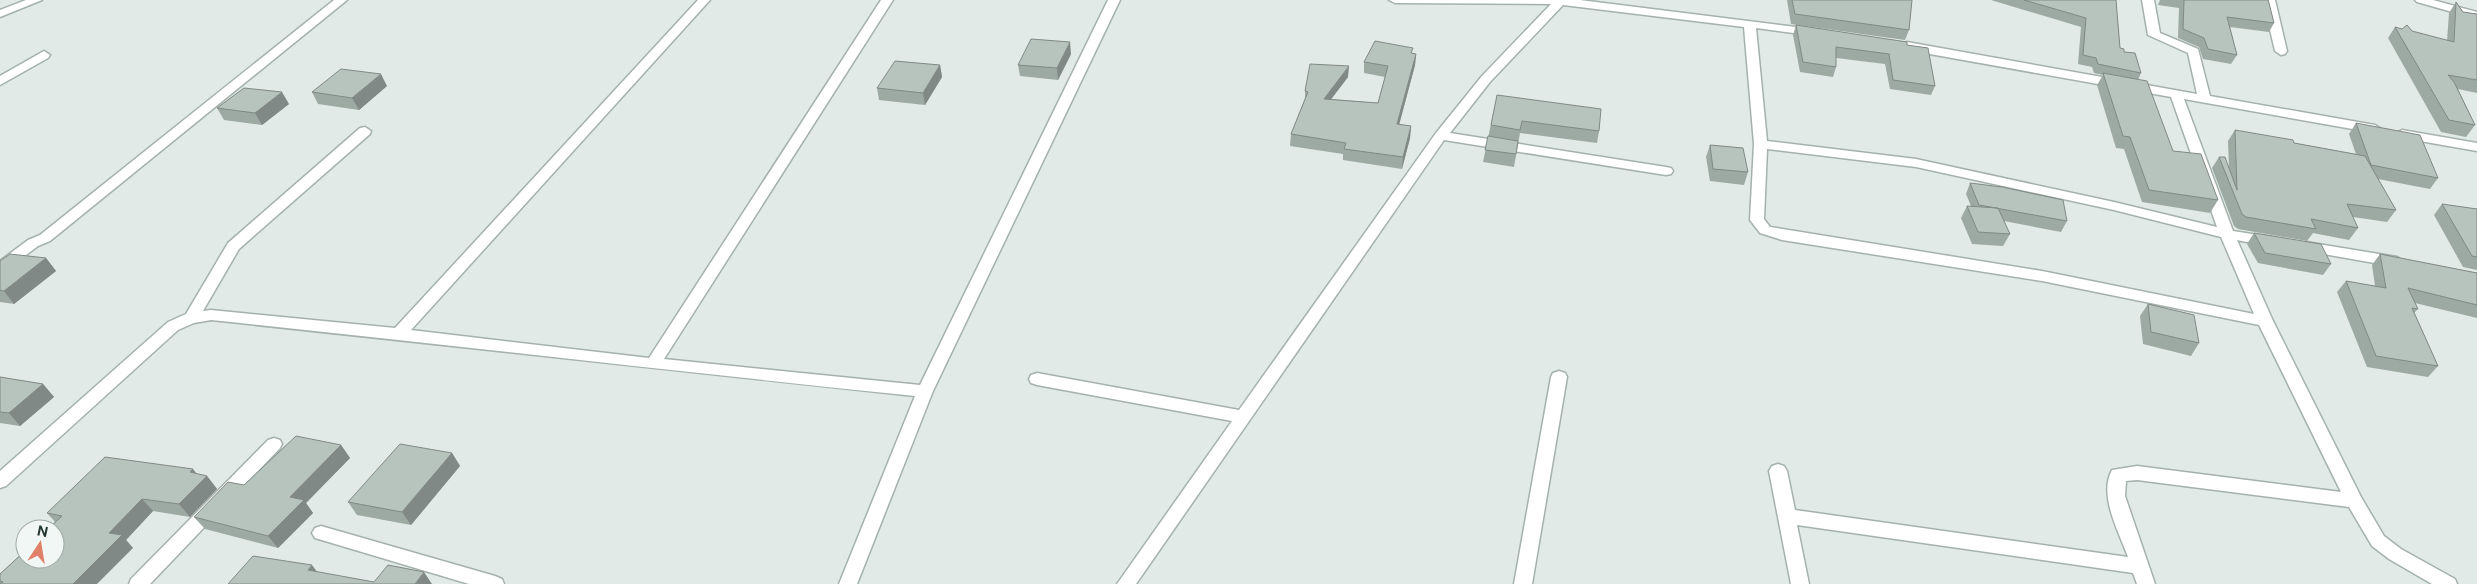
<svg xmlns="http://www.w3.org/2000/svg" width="2477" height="584" viewBox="0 0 2477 584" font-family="'Public Sans',sans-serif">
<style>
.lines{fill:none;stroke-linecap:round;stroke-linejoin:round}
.minor-casing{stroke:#a5b1ac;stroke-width:3}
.minor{fill:#fff;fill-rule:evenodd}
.wall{fill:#9da9a3}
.shaded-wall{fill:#808985}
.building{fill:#b7c4be;stroke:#808985}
</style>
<rect width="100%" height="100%" fill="#e1eae6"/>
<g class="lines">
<g class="minor-casing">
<path id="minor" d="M 26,0 L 42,0 L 0,17 L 0,10 Z
M 334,0 L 347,0 L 50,241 L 38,246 L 5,271 L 0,273 L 0,261 L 28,240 L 40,235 Z
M 698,0 L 710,0 L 411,330 L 649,358 L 881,0 L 893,0 L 664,359 L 920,385 L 1108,0 L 1120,0 L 933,391 L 857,584 L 839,584 L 915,396 C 680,372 446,344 211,320 L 194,323 L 178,330 L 6,486 L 0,488 L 0,471 L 168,322 L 186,314 L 228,243 L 360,128 L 365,127 L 371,131 L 370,134 L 239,249 L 203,311 L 211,310 L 395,328 Z
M 1389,0 L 1580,0 L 1820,30 L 1820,34 L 1816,36 L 1756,28 L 1767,141 L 1916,159 L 2114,202 L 2217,227 L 2171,97 L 1907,50 L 1901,46 L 1907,42 L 2197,94 L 2188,53 L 2148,35 L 2142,0 L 2154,0 L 2160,33 L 2198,49 L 2210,96 L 2375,125 L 2381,129 L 2375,133 L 2184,99 L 2233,231 L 2271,237 L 2278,242 L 2271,247 L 2237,240 L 2273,321 L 2361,497 L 2384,536 L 2401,549 L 2455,579 L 2457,584 L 2432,584 L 2389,559 L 2372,546 L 2349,507 L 2137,480 L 2126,481 L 2125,496 L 2155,584 L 2137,584 L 2133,573 L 1797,525 L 1809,584 L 1791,584 L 1769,471 L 1772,466 L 1778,464 L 1784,466 L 1787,471 L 1795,510 L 2128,557 C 2119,532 2098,495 2112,470 L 2137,466 L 2341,492 L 2259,325 L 2042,281 L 1782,240 L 1760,233 L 1750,220 L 1754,144 L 1744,27 L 1563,5 L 1490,82 L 1450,133 L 1666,167 L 1671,168 L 1673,171 L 1671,174 L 1666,175 L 1444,140 L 1136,584 L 1117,584 L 1232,421 L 1037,385 L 1031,383 L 1029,379 L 1031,375 L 1037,373 L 1239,410 L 1436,133 L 1482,76 L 1551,4 L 1395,3 ZM 1767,149 L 1916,167 L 2114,210 L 2221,237 L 2254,314 L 2042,271 L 1770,227 L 1764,219 Z
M 2263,0 L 2275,0 L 2287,51 L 2285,54 L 2281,55 L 2275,51 Z
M 2415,0 L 2433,0 L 2477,12 L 2477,19 L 2417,2 Z
M 44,51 L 50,55 L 48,58 L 0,85 L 0,76 Z
M 2402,130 L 2477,143 L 2477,151 L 2397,137 L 2395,134 Z
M 2306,242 L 2397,257 L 2404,262 L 2397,267 L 2301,250 L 2299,247 Z
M 1559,371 L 1565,373 L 1567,377 L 1532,584 L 1514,584 L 1551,377 L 1553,373 Z
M 274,438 L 280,440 L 282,444 L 280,448 L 150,584 L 129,584 L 131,579 L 268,440 Z
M 321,526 L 495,576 L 502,579 L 504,584 L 469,584 L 315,538 L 312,533 L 315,528 Z"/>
</g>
<use href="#minor" class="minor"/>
</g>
<path class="wall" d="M 1787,0 L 1912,0 L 1909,30 L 1905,40 L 1791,24 Z
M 1991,0 L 2116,0 L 2120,48 L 2124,52 L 2141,73 L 2138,80 L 2173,151 L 2218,200 L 2210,213 L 2142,202 L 2124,149 L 2116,148 L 2097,85 L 2103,75 L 2094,73 L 2092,67 L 2078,64 L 2081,27 Z
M 2160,0 L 2268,0 L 2274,23 L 2269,32 L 2230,27 L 2237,55 L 2231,64 L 2203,59 L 2199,47 L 2178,38 L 2179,8 L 2158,5 Z
M 2456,2 L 2463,12 L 2477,14 L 2477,93 L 2458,89 L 2475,125 L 2466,137 L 2441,132 L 2388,38 L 2395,27 L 2447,41 L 2449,13 Z
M 1796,25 L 1907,45 L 1935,86 L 1931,95 L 1890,89 L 1885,64 L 1836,58 L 1836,67 L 1833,77 L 1800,72 L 1793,35 Z
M 1413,53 L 1416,54 L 1415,65 L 1399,125 L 1411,126 L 1410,138 L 1402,169 L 1343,160 L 1343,154 L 1290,146 L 1291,134 L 1305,98 L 1305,91 L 1348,77 L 1331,99 L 1378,103 L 1385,77 L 1364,73 L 1364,62 Z
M 1071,54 L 1058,80 L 1020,76 L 1018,65 Z
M 940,65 L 942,77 L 925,105 L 879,100 L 877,88 Z
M 387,86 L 359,110 L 318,104 L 312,92 Z
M 1497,95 L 1599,131 L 1597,143 L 1520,133 L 1514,167 L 1483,162 Z
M 289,104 L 262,125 L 224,120 L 217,108 Z
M 2356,123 L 2438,178 L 2430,189 L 2378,179 L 2396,210 L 2387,222 L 2353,217 L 2358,228 L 2349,240 L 2313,233 L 2307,241 L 2238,229 L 2234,226 L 2212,168 L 2219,157 L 2229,168 L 2228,141 L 2235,130 L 2294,143 L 2356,154 L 2349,134 Z
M 1710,145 L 1748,172 L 1744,185 L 1710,181 L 1706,157 Z
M 1970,183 L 2067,221 L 2061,232 L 2004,221 L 2010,234 L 2003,246 L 1972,244 L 1961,218 L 1967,206 L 1971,206 L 1966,194 Z
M 2442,204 L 2477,209 L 2477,270 L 2463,267 L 2434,215 Z
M 2254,233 L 2331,264 L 2323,275 L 2258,263 L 2247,244 Z
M 2380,254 L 2477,273 L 2477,318 L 2415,303 L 2418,309 L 2414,313 L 2438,366 L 2428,377 L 2367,367 L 2337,292 L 2346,281 L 2375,286 L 2372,265 Z
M 46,258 L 56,271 L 14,304 L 0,302 L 0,261 Z
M 2148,304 L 2199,343 L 2191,356 L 2143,344 L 2140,316 Z
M 0,377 L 43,384 L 54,397 L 20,426 L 0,423 Z
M 341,445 L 350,458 L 306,503 L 313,513 L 278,548 L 205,529 L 194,517 L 244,485 Z
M 452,453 L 460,466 L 411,525 L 357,515 L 348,502 Z
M 207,476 L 217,489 L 190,517 L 153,511 L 126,540 L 133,548 L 0,584 L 0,574 L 55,522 L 47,513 Z"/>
<path class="shaded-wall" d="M 1070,42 L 1071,54 L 1058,80 L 1057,68 Z
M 1416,54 L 1415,65 L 1396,136 L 1397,124 Z
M 940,65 L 942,77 L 925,105 L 923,93 Z
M 1349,66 L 1348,77 L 1323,110 L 1324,99 Z
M 381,74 L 387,86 L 359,110 L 352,98 Z
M 282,92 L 289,104 L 262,125 L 255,113 Z
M 1411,126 L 1410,138 L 1402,169 L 1403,157 Z
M 46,258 L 56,271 L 14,304 L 4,291 Z
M 43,384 L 54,397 L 20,426 L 9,413 Z
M 341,445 L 350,458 L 306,503 L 313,513 L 278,548 L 268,536 L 290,497 Z
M 452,453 L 460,466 L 411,525 L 402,512 Z
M 193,469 L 202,481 L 207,476 L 217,489 L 190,517 L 179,504 L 190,472 Z
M 142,499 L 153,511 L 126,540 L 133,548 L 97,584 L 73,584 L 109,533 Z
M 312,565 L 323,580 L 308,570 Z
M 424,572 L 432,584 L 415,584 Z"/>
<path class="building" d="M 1792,0 L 1912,0 L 1909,30 L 1795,14 Z
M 2024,0 L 2116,0 L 2120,48 L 2124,49 L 2124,52 L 2135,53 L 2141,73 L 2098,64 L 2096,58 L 2083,55 L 2086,18 Z
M 2184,0 L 2268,0 L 2269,3 L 2274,23 L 2227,17 L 2237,55 L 2208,49 L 2204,38 L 2183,29 Z
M 2456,2 L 2463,12 L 2477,14 L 2477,80 L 2448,75 L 2454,82 L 2475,125 L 2449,120 L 2395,27 L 2402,29 L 2407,25 L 2412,31 L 2454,42 Z
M 1796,25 L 1907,42 L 1907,45 L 1928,48 L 1935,86 L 1893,80 L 1889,54 L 1836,47 L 1836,67 L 1803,62 Z
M 1031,39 L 1070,42 L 1057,68 L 1018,65 Z
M 1375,41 L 1413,48 L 1411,53 L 1416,54 L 1397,124 L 1411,126 L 1403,157 L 1344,149 L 1346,143 L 1291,134 L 1308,92 L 1305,91 L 1310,64 L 1349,66 L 1324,99 L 1378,103 L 1388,66 L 1364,62 Z
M 895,61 L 940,65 L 923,93 L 877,88 Z
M 341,69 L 381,74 L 352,98 L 312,92 Z
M 2103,73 L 2147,81 L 2173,151 L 2201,154 L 2218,200 L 2149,190 L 2130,137 L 2123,136 Z
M 244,88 L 282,92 L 255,113 L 217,108 Z
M 1497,95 L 1601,109 L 1599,131 L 1522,121 L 1520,130 L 1491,125 Z
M 2356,123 L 2420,135 L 2438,178 L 2371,165 Z
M 2235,130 L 2293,140 L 2294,143 L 2365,156 L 2396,210 L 2347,204 L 2358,228 L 2311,219 L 2316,229 L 2246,217 L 2242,214 L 2219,157 L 2225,157 L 2237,190 Z
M 1488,136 L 1518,141 L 1516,154 L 1485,150 Z
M 1710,145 L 1743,148 L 1748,172 L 1713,169 Z
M 1970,183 L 2002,187 L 2063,200 L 2067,221 L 1979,205 Z
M 2442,204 L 2477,209 L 2477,257 L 2472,256 Z
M 1967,206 L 1998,208 L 2010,234 L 1978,232 Z
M 2254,233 L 2321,244 L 2331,264 L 2265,253 Z
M 10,254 L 46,258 L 4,291 L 0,290 L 0,261 Z
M 2380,254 L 2477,273 L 2477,305 L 2408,288 L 2418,309 L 2412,308 L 2438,366 L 2376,356 L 2346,281 L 2386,288 Z
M 2148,304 L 2194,315 L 2199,343 L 2151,332 Z
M 0,377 L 43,384 L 9,413 L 0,412 Z
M 296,436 L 341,445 L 290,497 L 304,500 L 268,536 L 194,517 L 228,482 L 244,485 Z
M 400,444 L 452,453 L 402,512 L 348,502 Z
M 105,457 L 193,469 L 190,472 L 207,476 L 179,504 L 142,499 L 109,533 L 122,535 L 73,584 L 0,584 L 3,582 L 0,581 L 0,574 L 25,551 L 25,559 L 55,559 L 55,529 L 48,529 L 62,516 L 47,513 Z
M 253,556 L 312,565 L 308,570 L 374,582 L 388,565 L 424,572 L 415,584 L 228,584 Z"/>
<g transform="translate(40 544) rotate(12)"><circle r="24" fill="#f1f7f4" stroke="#9faba6"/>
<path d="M0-4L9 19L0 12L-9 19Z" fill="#e18068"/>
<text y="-8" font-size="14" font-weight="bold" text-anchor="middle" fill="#243832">N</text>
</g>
</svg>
